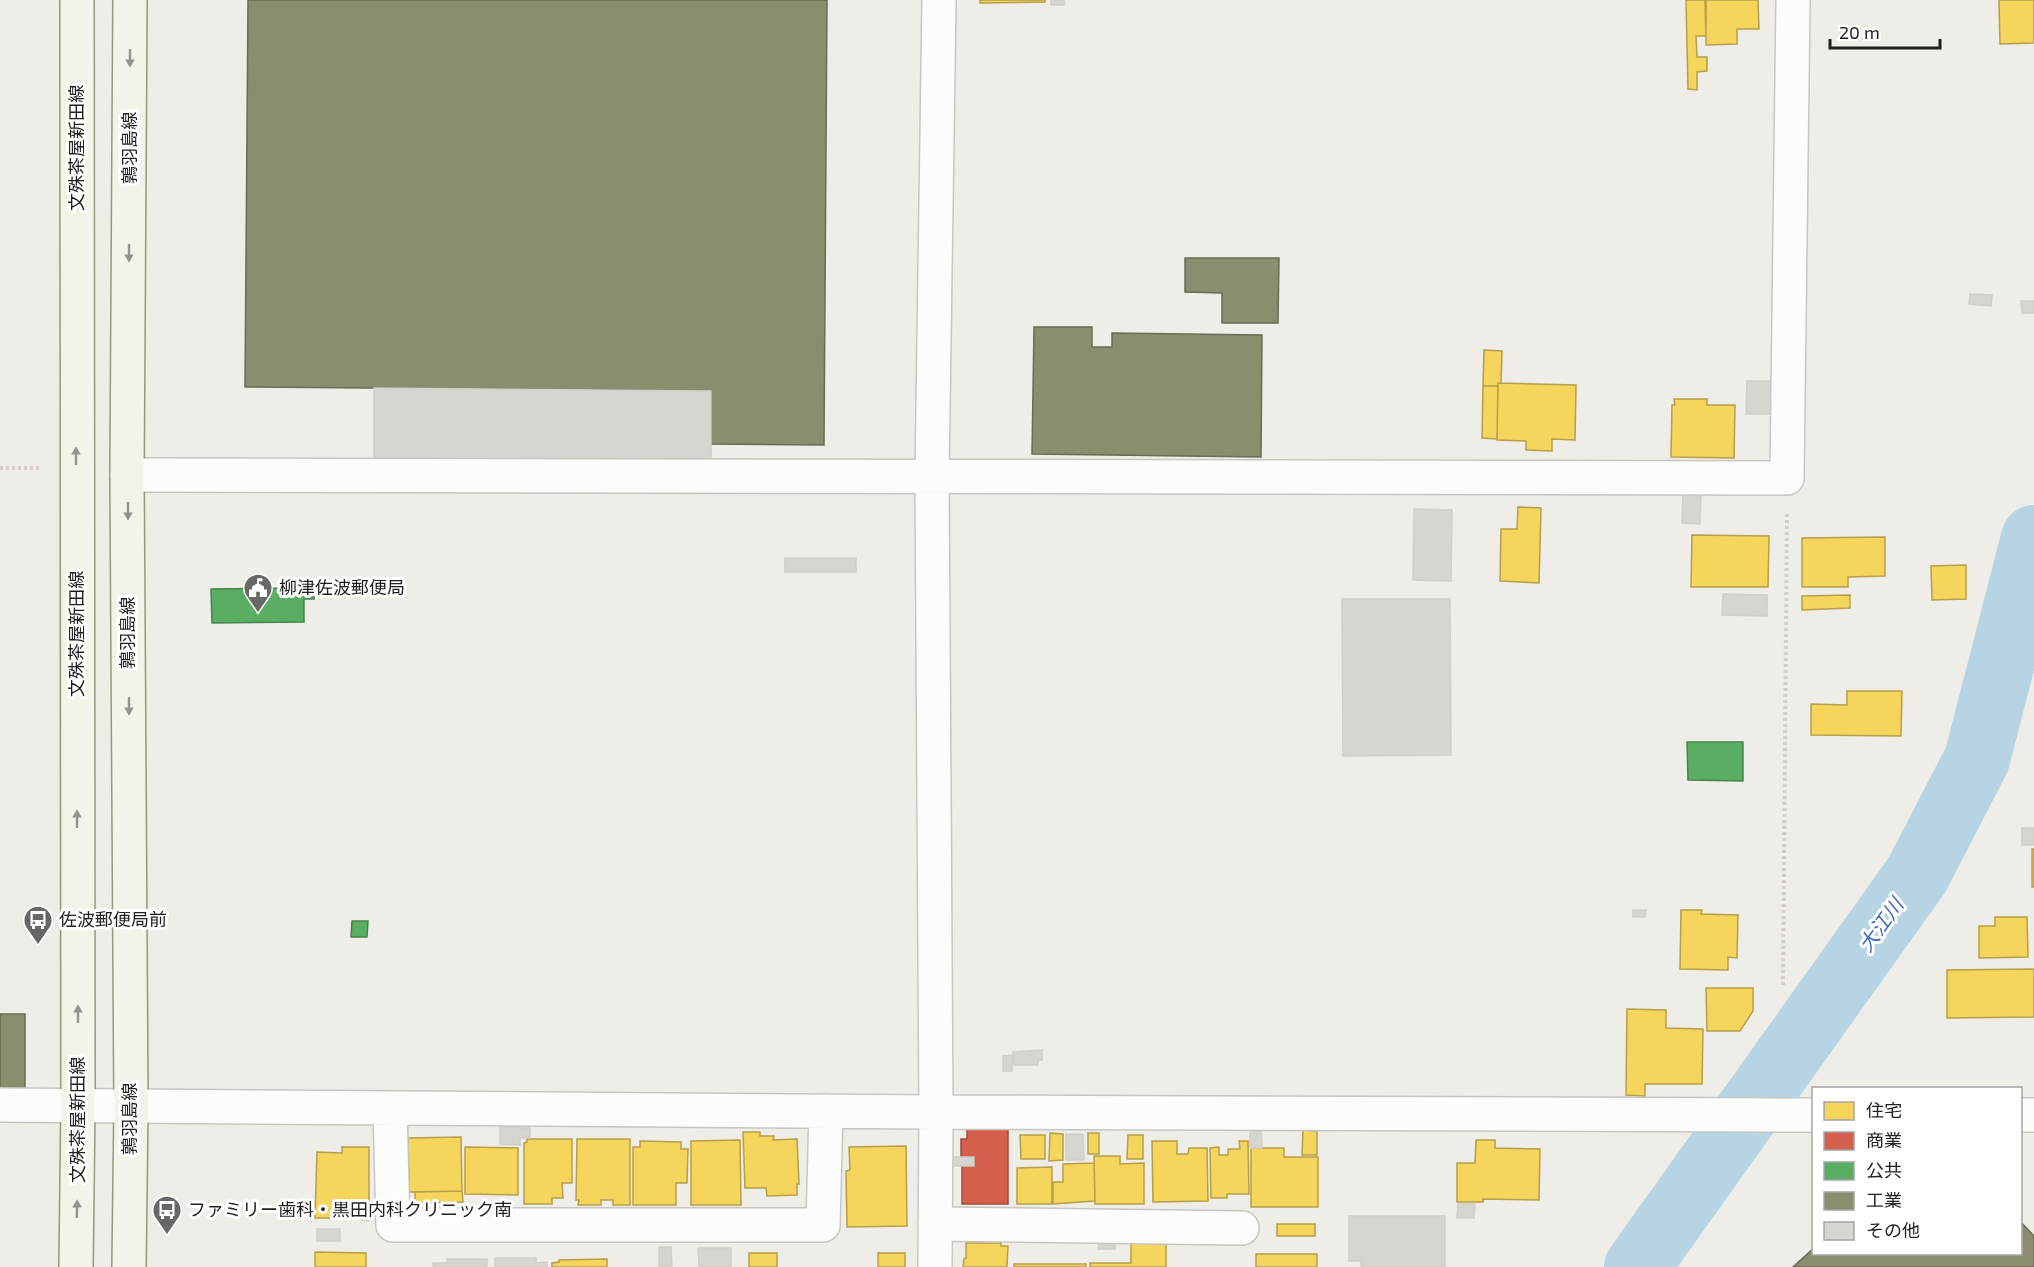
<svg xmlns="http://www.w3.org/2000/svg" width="2034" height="1267" viewBox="0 0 2034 1267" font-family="'Exo 2','Noto Sans JP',sans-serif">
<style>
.homes{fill:#f6d55c;stroke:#b69e4a;stroke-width:1.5}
.shops{fill:#d6604d;stroke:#9f4c3f;stroke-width:1.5}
.public{fill:#5aae61;stroke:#48834d;stroke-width:1.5}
.industry{fill:#8c8c6e;stroke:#6b6b56;stroke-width:1.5}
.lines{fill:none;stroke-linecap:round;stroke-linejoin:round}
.river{stroke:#b7d4e4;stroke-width:66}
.building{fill:#d7d5cf;stroke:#d1cfc8;stroke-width:1.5}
.street-casing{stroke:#c6c6c3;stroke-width:36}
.secondary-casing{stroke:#93997e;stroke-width:36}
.path{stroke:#d7ccc7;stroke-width:4;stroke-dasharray:3 3;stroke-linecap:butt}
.street{stroke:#fcfcfb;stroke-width:33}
.secondary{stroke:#f2f4ea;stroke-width:33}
.oneway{fill:#93948f}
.labels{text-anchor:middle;stroke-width:6;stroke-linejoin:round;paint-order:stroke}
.street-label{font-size:18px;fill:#1f1f1f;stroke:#fff}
.poi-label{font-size:18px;fill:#1f1f1f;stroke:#fff;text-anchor:start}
.water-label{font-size:20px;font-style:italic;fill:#4169b9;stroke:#fff}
</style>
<rect width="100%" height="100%" fill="#eeede7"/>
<path class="homes" d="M 980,0 L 1045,0 L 1045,2 L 980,3 Z
M 1686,0 L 1705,0 L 1706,36 L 1696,36 L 1697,57 L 1707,57 L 1707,71 L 1697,72 L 1697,90 L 1688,89 Z
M 1706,0 L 1758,0 L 1759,29 L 1737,29 L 1737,44 L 1706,45 Z
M 1999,0 L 2034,0 L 2034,43 L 2000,44 Z
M 1484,350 L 1502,351 L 1501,383 L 1498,383 L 1498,386 L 1483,386 Z
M 1498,383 L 1576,385 L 1575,440 L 1552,439 L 1552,451 L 1526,450 L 1526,441 L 1497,440 Z
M 1483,386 L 1498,386 L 1497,439 L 1482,438 Z
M 1674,399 L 1707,399 L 1707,405 L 1735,405 L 1734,458 L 1671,457 L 1672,405 L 1675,405 Z
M 1518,507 L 1541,508 L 1539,583 L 1500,581 L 1501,529 L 1517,529 Z
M 1692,535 L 1769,536 L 1768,587 L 1691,587 Z
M 1885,537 L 1885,576 L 1848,577 L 1848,587 L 1802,587 L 1802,538 Z
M 1966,565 L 1966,599 L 1932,600 L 1931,566 Z
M 1850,595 L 1850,608 L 1802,610 L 1802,596 Z
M 1847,691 L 1902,691 L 1901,736 L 1811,735 L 1811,704 L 1847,705 Z
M 2032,849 L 2034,849 L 2034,887 L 2032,887 Z
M 1681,910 L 1702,910 L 1701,914 L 1738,915 L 1737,958 L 1728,957 L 1728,970 L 1680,969 Z
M 1995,917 L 2027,917 L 2028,957 L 1979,958 L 1979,926 L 1995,926 Z
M 2034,969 L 2034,1017 L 1947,1018 L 1947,970 Z
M 1706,988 L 1753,988 L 1753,1011 L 1740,1031 L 1707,1031 Z
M 1627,1009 L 1666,1010 L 1666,1028 L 1703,1029 L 1702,1084 L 1645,1084 L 1645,1096 L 1626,1095 Z
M 1303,1130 L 1317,1131 L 1317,1155 L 1302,1155 Z
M 743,1132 L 760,1132 L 760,1136 L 774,1136 L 773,1140 L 797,1139 L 799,1184 L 797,1184 L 797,1195 L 767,1196 L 766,1188 L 745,1188 Z
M 1050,1133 L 1063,1134 L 1063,1160 L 1049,1161 Z
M 1088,1133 L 1099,1133 L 1099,1154 L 1088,1154 Z
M 1020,1135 L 1045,1135 L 1045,1159 L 1021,1159 Z
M 1128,1135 L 1143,1135 L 1143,1159 L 1127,1159 Z
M 461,1137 L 462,1191 L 409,1192 L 408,1138 Z
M 527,1139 L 572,1139 L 572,1183 L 562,1183 L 563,1198 L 552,1198 L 552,1204 L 524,1204 L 524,1143 L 527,1142 Z
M 577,1139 L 630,1139 L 630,1205 L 613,1205 L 613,1200 L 601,1200 L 601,1205 L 578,1205 L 579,1200 L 576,1200 Z
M 740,1140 L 741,1205 L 691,1205 L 691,1141 Z
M 1476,1140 L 1495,1140 L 1495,1148 L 1540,1149 L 1539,1200 L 1483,1199 L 1483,1202 L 1457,1202 L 1457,1163 L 1475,1163 Z
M 640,1141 L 681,1142 L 681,1149 L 688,1149 L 687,1183 L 676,1183 L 676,1205 L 633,1205 L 633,1147 L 640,1147 Z
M 1152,1141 L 1177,1141 L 1177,1154 L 1188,1154 L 1189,1148 L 1207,1148 L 1208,1201 L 1153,1202 Z
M 1239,1141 L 1248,1141 L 1249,1194 L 1227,1194 L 1227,1198 L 1211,1198 L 1210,1148 L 1219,1147 L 1219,1155 L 1228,1155 L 1228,1149 L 1240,1149 Z
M 906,1146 L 907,1226 L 847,1227 L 846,1171 L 850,1170 L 849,1147 Z
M 342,1147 L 369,1147 L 369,1205 L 352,1205 L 352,1218 L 315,1218 L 317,1152 L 342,1153 Z
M 465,1147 L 518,1148 L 518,1195 L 465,1194 Z
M 1251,1148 L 1284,1148 L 1284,1157 L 1318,1157 L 1318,1207 L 1251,1207 Z
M 1094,1156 L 1120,1156 L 1120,1164 L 1144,1163 L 1144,1204 L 1095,1204 Z
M 1094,1163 L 1095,1201 L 1053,1204 L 1053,1182 L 1063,1182 L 1063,1164 Z
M 1052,1167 L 1052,1204 L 1017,1204 L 1017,1168 Z
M 462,1191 L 463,1202 L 415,1203 L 415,1192 Z
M 1277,1224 L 1315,1224 L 1315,1236 L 1277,1236 Z
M 966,1243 L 1001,1243 L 1001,1246 L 1008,1246 L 1007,1267 L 963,1267 L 964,1259 L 966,1258 Z
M 1131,1243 L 1166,1244 L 1166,1267 L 1090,1267 L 1090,1263 L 1131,1263 Z
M 315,1252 L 366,1253 L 366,1267 L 315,1267 Z
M 749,1253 L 777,1253 L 777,1267 L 749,1267 Z
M 878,1253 L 905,1253 L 905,1267 L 878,1267 Z
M 1256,1254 L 1317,1254 L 1317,1267 L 1256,1267 Z
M 607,1259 L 607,1267 L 552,1267 L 552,1263 L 559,1262 L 559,1260 Z
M 1014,1264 L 1086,1264 L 1086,1267 L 1014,1267 Z"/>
<path class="shops" d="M 967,1127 L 1008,1127 L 1008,1204 L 962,1204 L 962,1166 L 974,1166 L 974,1157 L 961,1157 L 961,1139 L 967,1139 Z"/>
<path class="public" d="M 314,588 L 314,599 L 304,599 L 304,622 L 212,623 L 211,589 Z
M 1687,742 L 1743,742 L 1743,781 L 1688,780 Z
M 352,921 L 368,921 L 367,937 L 351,937 Z"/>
<path class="industry" d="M 248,0 L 827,0 L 824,445 L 711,444 L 711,391 L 245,387 Z
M 1185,258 L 1279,258 L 1278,323 L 1222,323 L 1222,293 L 1185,292 Z
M 1034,327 L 1092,327 L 1092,347 L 1112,347 L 1112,333 L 1262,335 L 1261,457 L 1032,454 Z
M 0,1014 L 25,1014 L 25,1095 L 0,1094 Z
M 2020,1221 L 2034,1236 L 2034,1267 L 1793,1267 L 1814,1248 L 1814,1254 L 2020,1254 Z"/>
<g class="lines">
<path class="river" d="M 1637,1267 L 1917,875 L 1977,759 L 2034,538"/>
</g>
<path class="building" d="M 1051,0 L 1064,0 L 1064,5 L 1051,5 Z
M 1970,294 L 1992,295 L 1991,306 L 1969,304 Z
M 2021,301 L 2034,301 L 2034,313 L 2022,313 Z
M 1747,381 L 1775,381 L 1775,414 L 1746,414 Z
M 374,388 L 711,391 L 711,470 L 374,467 Z
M 1683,495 L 1701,496 L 1700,524 L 1682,523 Z
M 1414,509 L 1452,510 L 1451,581 L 1413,580 Z
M 785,558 L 856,558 L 856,572 L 785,572 Z
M 1723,594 L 1767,595 L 1767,616 L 1722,615 Z
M 1342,599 L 1450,599 L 1451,755 L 1343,756 Z
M 2022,828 L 2034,828 L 2034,845 L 2022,845 Z
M 1633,910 L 1646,910 L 1645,917 L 1633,917 Z
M 1042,1050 L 1042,1060 L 1038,1060 L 1038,1065 L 1013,1065 L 1013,1052 Z
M 1012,1055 L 1012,1071 L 1003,1071 L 1003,1056 Z
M 500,1127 L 530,1128 L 530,1138 L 520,1138 L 520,1145 L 500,1144 Z
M 1261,1129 L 1262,1148 L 1250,1148 L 1250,1130 Z
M 1066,1134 L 1083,1134 L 1084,1160 L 1066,1160 Z
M 953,1157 L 974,1157 L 974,1166 L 953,1166 Z
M 1458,1204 L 1475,1204 L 1474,1218 L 1457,1218 Z
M 361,1212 L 369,1212 L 369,1221 L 361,1220 Z
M 1349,1216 L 1445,1216 L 1445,1267 L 1361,1267 L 1361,1261 L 1349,1261 Z
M 317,1229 L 340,1229 L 340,1241 L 317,1241 Z
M 1099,1242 L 1115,1243 L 1115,1249 L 1098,1249 Z
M 659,1247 L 671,1247 L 672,1267 L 659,1267 Z
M 698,1248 L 731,1248 L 731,1267 L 699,1267 Z
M 495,1258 L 536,1258 L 536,1263 L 547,1262 L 547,1267 L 495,1267 Z
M 447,1259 L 487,1259 L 487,1267 L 433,1267 L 433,1263 L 447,1263 Z"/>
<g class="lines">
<g class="street-casing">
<path id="street" d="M 127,475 L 1787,478 L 1793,0
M 0,1105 L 936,1112 L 1814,1115
M 390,1108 L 393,1225 L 823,1225 L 826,1111
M 2020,1115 L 2034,1115
M 935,1224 L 1242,1228
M 935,1267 L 936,1112 L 932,476 L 939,0"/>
</g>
<g class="secondary-casing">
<path id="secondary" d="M 76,1267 L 78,1106 L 77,0
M 129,1267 L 131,1107 L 127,475 L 130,0"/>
</g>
<path class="path" d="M 0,468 L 42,468
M 1783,985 L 1787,512"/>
<use href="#street" class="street"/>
<use href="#secondary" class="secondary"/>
</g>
<defs><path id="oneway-solid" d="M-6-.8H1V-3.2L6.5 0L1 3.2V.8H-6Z" transform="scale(1.5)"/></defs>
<g class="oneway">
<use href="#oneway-solid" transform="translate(130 58) rotate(90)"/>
<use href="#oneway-solid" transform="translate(129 253) rotate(90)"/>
<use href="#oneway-solid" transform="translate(76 456) rotate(-90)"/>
<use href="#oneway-solid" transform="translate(128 511) rotate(90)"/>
<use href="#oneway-solid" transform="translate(129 706) rotate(90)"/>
<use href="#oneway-solid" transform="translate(77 819) rotate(-90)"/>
<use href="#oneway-solid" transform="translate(78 1014) rotate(-90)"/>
<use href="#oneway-solid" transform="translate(77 1209) rotate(-89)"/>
</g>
<defs>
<g id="civic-pin" transform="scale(1.5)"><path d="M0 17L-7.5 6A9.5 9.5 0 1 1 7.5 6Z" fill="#676765" stroke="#fff"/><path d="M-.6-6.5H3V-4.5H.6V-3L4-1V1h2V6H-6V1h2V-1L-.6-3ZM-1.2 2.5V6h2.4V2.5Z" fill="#fff"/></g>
<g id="bus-pin" transform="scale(1.5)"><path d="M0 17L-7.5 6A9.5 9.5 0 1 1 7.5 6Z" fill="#676765" stroke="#fff"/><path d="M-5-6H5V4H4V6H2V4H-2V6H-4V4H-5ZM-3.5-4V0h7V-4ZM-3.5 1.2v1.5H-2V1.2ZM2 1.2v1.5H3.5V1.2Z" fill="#fff"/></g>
</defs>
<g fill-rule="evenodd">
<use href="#civic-pin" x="258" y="588"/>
<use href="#bus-pin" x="38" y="920"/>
<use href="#bus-pin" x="167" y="1210"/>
</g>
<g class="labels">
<g class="street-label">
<text transform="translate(77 148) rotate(-90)" y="6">文殊茶屋新田線</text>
<text transform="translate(130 148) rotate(-90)" y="6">鶉羽島線</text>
<text transform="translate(128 633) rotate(-90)" y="6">鶉羽島線</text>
<text transform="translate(77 634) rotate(-90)" y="6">文殊茶屋新田線</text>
<text transform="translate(130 1119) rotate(-90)" y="6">鶉羽島線</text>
<text transform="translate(78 1120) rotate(-90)" y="6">文殊茶屋新田線</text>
</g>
<g class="poi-label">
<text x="279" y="594">柳津佐波郵便局</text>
<text x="59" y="926">佐波郵便局前</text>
<text x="188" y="1216">ファミリー歯科・黒田内科クリニック南</text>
</g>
<g class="water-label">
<text transform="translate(1881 925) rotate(-54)" y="7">大江川</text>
</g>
</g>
<rect x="1812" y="1087" width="210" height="168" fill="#ffffff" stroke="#a5a5a5" stroke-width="1.5"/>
<rect x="1824" y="1102" width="30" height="18" fill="#f6d55c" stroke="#a5a5a5" stroke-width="1.5"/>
<text x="1866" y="1117" font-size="18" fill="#1f1f1f">住宅</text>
<rect x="1824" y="1132" width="30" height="18" fill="#d6604d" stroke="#a5a5a5" stroke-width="1.5"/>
<text x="1866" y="1147" font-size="18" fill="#1f1f1f">商業</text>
<rect x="1824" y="1162" width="30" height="18" fill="#5aae61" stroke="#a5a5a5" stroke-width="1.5"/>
<text x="1866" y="1177" font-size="18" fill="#1f1f1f">公共</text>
<rect x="1824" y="1192" width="30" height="18" fill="#8c8c6e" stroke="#a5a5a5" stroke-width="1.5"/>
<text x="1866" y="1207" font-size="18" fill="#1f1f1f">工業</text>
<rect x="1824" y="1222" width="30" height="18" fill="#d7d5cf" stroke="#a5a5a5" stroke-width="1.5"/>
<text x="1866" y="1237" font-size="18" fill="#1f1f1f">その他</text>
<path d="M1830 39v9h110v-9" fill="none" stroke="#1f1f1f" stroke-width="3"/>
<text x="1839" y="39" font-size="18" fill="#1f1f1f" stroke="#ffffff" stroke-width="4.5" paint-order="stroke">20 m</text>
</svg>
